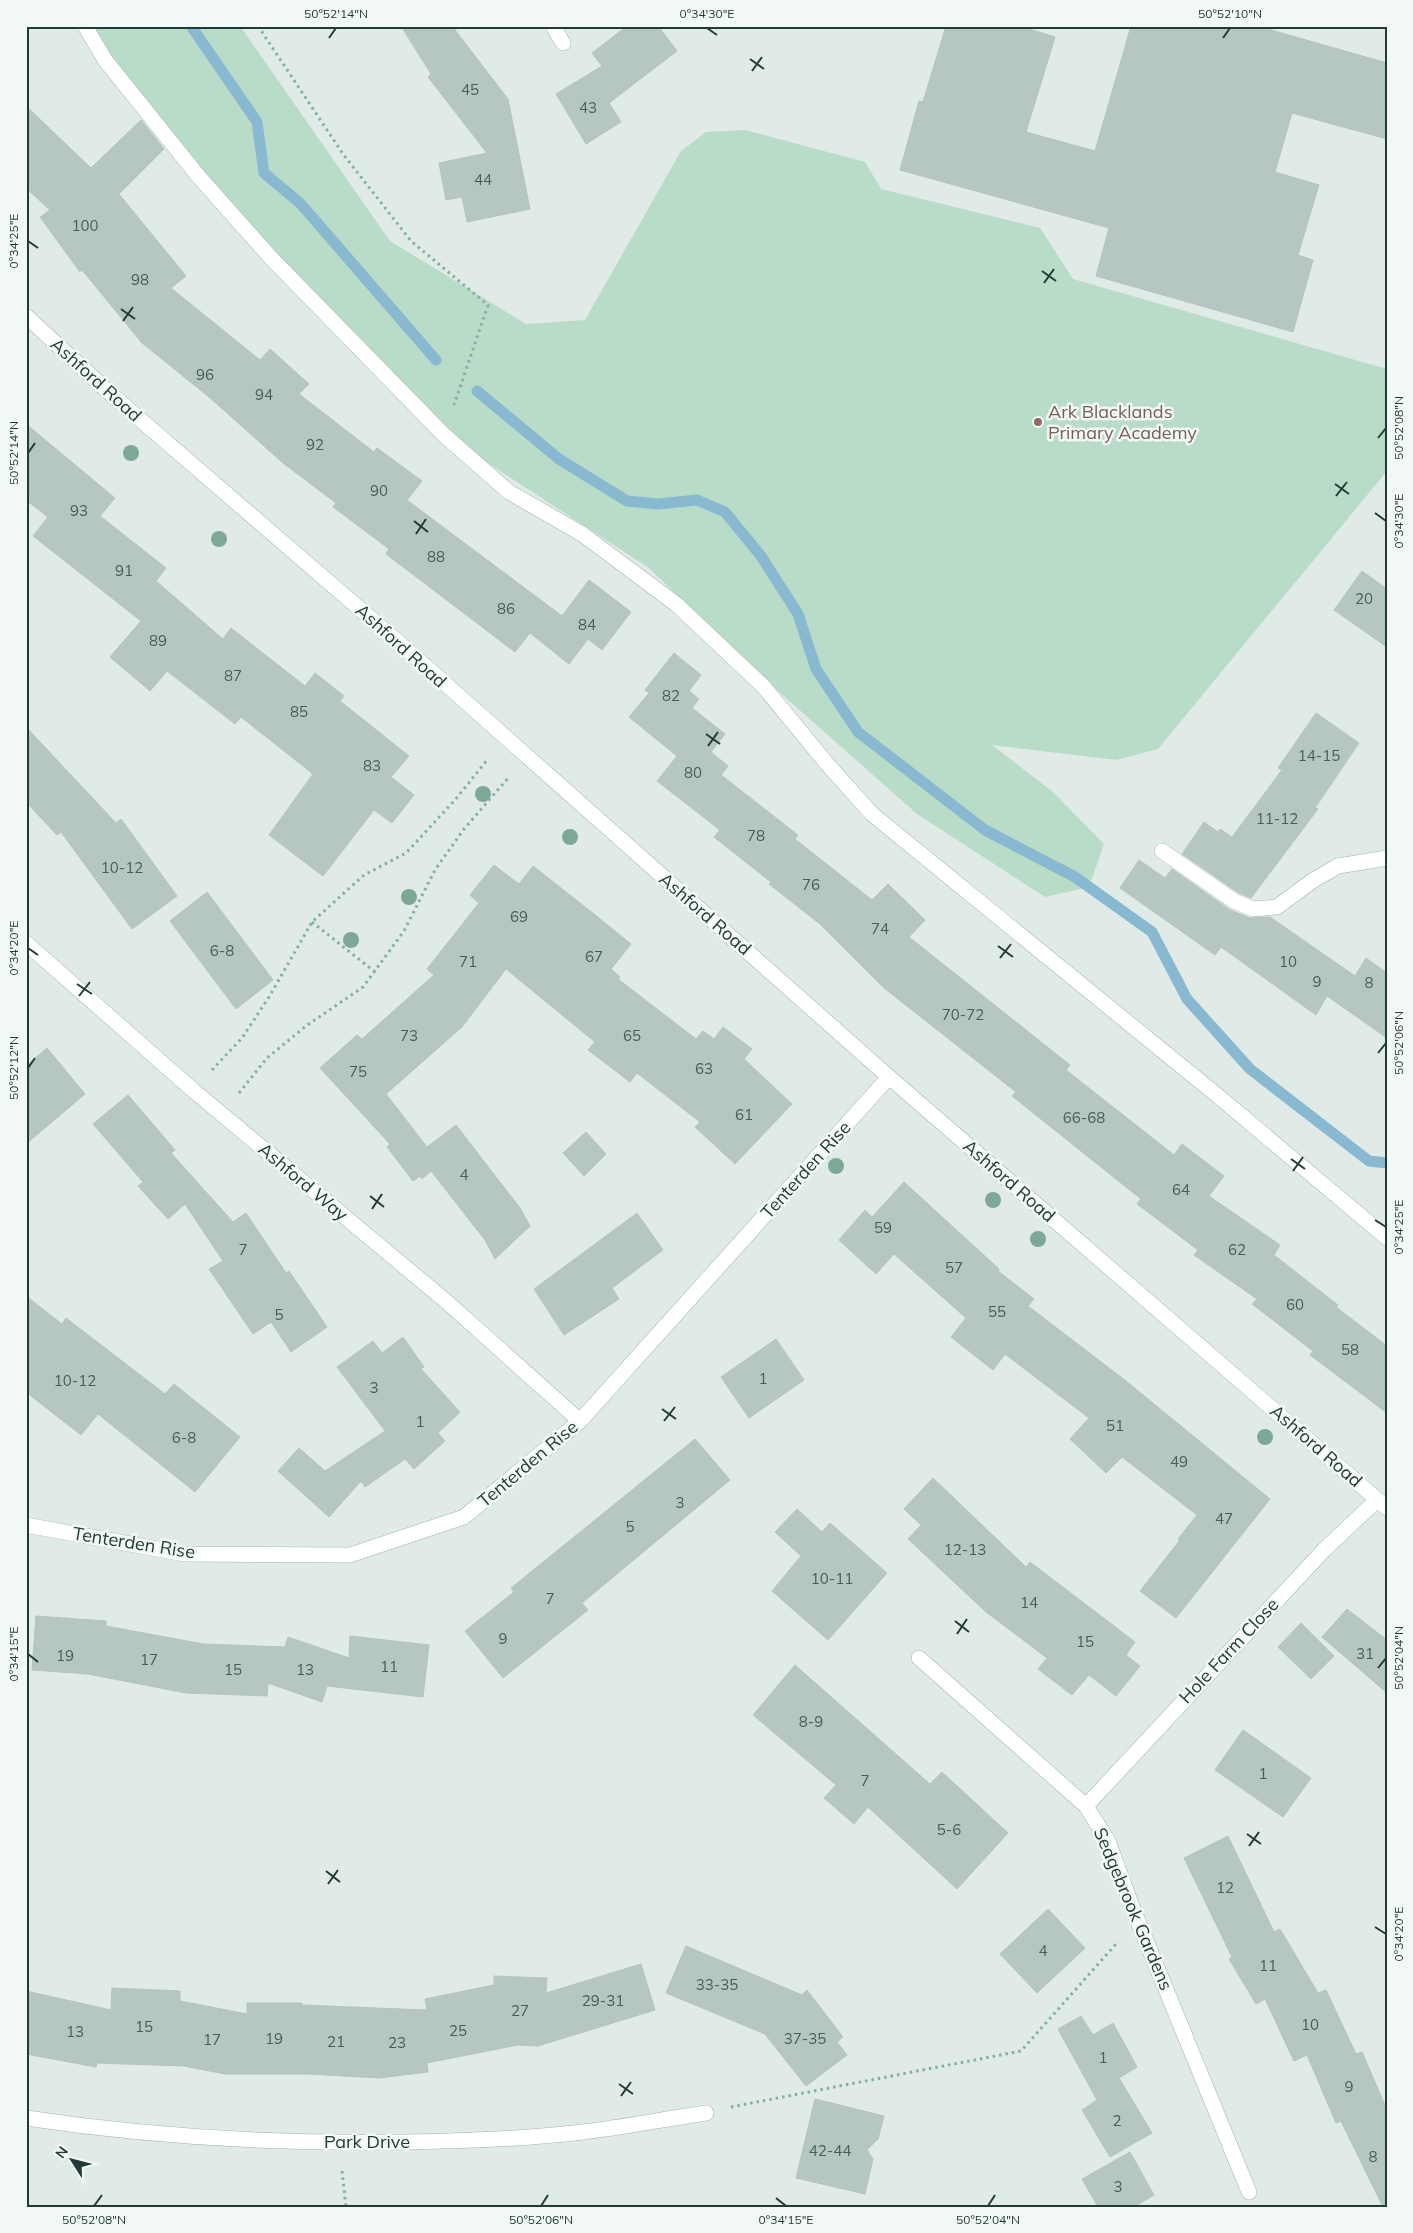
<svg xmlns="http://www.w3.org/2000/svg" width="1413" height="2233" viewBox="0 0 1413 2233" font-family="Mulish,sans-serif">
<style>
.green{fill:#b9dcc8}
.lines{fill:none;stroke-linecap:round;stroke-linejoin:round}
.stream{stroke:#89b9d0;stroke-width:11}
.building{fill:#b6c6c1;stroke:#b3c4c0}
.service-casing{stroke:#a3b3b0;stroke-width:16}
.minor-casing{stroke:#a3b3b0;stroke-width:16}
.path{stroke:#81aea7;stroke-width:3;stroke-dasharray:2.5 4;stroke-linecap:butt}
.service{stroke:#fff;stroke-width:15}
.minor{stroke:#fff;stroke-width:15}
.tree{fill:#7da896}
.ticks{fill:none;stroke:#213b38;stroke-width:2}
.education-dot{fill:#8d6e63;stroke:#f1f8f5;stroke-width:2}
.labels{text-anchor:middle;stroke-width:5;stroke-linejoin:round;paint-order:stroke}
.number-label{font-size:15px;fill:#465e5a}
.street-label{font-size:18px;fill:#213b38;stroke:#f1f8f5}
.education-label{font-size:18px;fill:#785e54;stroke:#f1f8f5;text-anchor:start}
.neatline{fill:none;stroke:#213b38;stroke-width:2}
.ticks-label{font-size:12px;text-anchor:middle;fill:#213b38}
</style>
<rect width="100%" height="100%" fill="#e0ebe8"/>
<path class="green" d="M 83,26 L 240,26 L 390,241 L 526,324 L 585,320 L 681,151 L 706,132 L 745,130 L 865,162 L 881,189 L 1040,228 L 1073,279 L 1387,369 L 1387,471 L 1158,749 L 1116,760 L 992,745 L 1053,792 L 1104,844 L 1089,887 L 1045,897 L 917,814 L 759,674 L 649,568 L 480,458 L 326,319 Z"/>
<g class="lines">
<path class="stream" d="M 191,26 L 257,122 L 264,173 L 300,203 L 436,360
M 477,391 L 559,459 L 627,501 L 658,504 L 697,500 L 725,512 L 761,556 L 798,614 L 816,669 L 858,732 L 985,830 L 1075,877 L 1152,932 L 1187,999 L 1250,1069 L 1369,1161 L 1387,1163"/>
</g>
<path class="building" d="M 401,26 L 452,26 L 508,99 L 530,209 L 467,222 L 462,197 L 446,200 L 439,163 L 487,153 L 428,77 L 431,74 Z
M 627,26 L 658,26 L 677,51 L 609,103 L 621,122 L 586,144 L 556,94 L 602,66 L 592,53 Z
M 946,26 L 1019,26 L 1055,37 L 1026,132 L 1095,151 L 1131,26 L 1257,26 L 1387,63 L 1387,139 L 1292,113 L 1275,172 L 1319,185 L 1298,255 L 1313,260 L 1293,332 L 1096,276 L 1109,228 L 900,170 L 919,101 L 923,102 Z
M 26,106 L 91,168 L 141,120 L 164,149 L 119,194 L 186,276 L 171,288 L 260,360 L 270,349 L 309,384 L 299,394 L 374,452 L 377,448 L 422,481 L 407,500 L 562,616 L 589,580 L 631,612 L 602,650 L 588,639 L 569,664 L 530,633 L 515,652 L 386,554 L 389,549 L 333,507 L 336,503 L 283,463 L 209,397 L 142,343 L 82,270 L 80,272 L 40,217 L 50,210 L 26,188 Z
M 26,424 L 115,498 L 100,516 L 166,568 L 156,581 L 223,639 L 231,628 L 305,686 L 315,673 L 344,696 L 340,701 L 409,756 L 391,777 L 414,795 L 392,823 L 374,810 L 323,876 L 269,835 L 313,774 L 241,717 L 235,724 L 167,671 L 150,691 L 110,657 L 141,621 L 33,536 L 48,517 L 26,500 Z
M 1362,571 L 1387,589 L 1387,647 L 1334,610 Z
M 674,653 L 701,675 L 689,691 L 699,699 L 692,708 L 725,734 L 711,752 L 728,766 L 721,775 L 798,835 L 795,839 L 872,900 L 888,884 L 925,920 L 909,937 L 1070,1065 L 1066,1070 L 1174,1155 L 1182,1144 L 1224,1176 L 1209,1196 L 1280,1245 L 1274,1255 L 1338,1305 L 1336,1307 L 1387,1346 L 1387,1413 L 1310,1355 L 1313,1351 L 1252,1304 L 1257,1299 L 1194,1255 L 1198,1250 L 1137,1204 L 1141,1199 L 1012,1096 L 1016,1092 L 884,988 L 820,924 L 769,884 L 771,882 L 714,837 L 720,830 L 657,781 L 677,756 L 629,717 L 649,693 L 645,690 Z
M 1316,713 L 1359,743 L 1315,808 L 1318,809 L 1251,898 L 1239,893 L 1182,854 L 1204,822 L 1218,832 L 1220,829 L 1232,837 L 1282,770 L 1278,768 Z
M 26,727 L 116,823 L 121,819 L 177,896 L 132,929 L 61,832 L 57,835 L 26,802 Z
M 1139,860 L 1165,878 L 1172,869 L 1230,910 L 1250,918 L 1270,917 L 1355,976 L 1366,958 L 1387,973 L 1387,1038 L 1327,996 L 1316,1015 L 1221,947 L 1215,955 L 1120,888 Z
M 494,865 L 519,884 L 533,866 L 589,910 L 631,944 L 611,969 L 620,977 L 618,979 L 696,1039 L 703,1031 L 714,1039 L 723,1027 L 752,1049 L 744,1059 L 792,1104 L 735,1164 L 695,1127 L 700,1122 L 637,1073 L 630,1082 L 588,1050 L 595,1042 L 506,969 L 462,1027 L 386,1094 L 427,1147 L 456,1125 L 520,1208 L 530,1226 L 495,1259 L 485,1240 L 431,1171 L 422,1179 L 420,1176 L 413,1181 L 387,1147 L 390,1144 L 320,1068 L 357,1035 L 362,1039 L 434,975 L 427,969 L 479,903 L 470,895 Z
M 207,892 L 273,980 L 236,1009 L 170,921 Z
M 47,1048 L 85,1094 L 26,1144 L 26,1066 Z
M 128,1095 L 175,1150 L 171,1153 L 233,1222 L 246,1213 L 286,1273 L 289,1271 L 327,1327 L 291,1352 L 271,1322 L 253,1334 L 209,1269 L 223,1261 L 185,1204 L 168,1219 L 138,1186 L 143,1182 L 93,1124 Z
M 586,1132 L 606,1154 L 584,1176 L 563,1153 Z
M 904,1182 L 999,1269 L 998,1271 L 1034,1299 L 1028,1306 L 1126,1381 L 1270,1499 L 1176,1618 L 1140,1591 L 1180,1540 L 1178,1539 L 1197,1515 L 1122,1457 L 1106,1473 L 1070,1439 L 1089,1418 L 1005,1354 L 993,1370 L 951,1337 L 966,1318 L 894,1254 L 876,1274 L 839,1240 L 865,1210 L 872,1217 Z
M 637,1213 L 663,1250 L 612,1288 L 619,1299 L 564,1335 L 534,1289 Z
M 26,1296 L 62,1324 L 66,1318 L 165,1394 L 174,1384 L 240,1437 L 195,1492 L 98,1414 L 81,1435 L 26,1392 Z
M 403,1337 L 424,1367 L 421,1369 L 460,1412 L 438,1433 L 445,1441 L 414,1469 L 405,1459 L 365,1487 L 361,1481 L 329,1517 L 278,1471 L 299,1448 L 325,1471 L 385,1431 L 337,1367 L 373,1341 L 382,1353 Z
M 776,1339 L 804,1380 L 749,1418 L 721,1377 Z
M 695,1439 L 730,1480 L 582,1603 L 588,1610 L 503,1678 L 465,1631 L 514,1592 L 511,1588 Z
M 933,1478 L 1026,1567 L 1030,1562 L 1135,1642 L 1126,1655 L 1140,1666 L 1116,1696 L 1089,1675 L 1072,1695 L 1038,1669 L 1047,1658 L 986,1612 L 908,1539 L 921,1525 L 904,1509 Z
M 797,1509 L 822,1532 L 830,1523 L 887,1573 L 828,1640 L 772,1591 L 801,1556 L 775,1532 Z
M 1347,1609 L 1387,1640 L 1387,1693 L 1322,1637 Z
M 36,1616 L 106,1621 L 106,1626 L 203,1644 L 285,1647 L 288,1637 L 349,1658 L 350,1636 L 429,1645 L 423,1697 L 327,1686 L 322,1702 L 268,1683 L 267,1696 L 186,1693 L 88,1674 L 32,1670 Z
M 1301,1623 L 1334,1656 L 1311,1679 L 1278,1647 Z
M 795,1665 L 930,1784 L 942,1772 L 1008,1833 L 957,1889 L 868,1807 L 854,1824 L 824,1798 L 836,1785 L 753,1715 Z
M 1243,1730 L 1311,1778 L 1283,1817 L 1215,1770 Z
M 1228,1836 L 1274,1932 L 1280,1929 L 1318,1993 L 1326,1990 L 1356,2054 L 1362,2052 L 1387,2110 L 1387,2207 L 1383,2207 L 1341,2121 L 1336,2123 L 1307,2055 L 1294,2061 L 1265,1999 L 1256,2004 L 1229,1959 L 1232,1957 L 1184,1858 Z
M 1048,1909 L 1085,1948 L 1037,1993 L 1000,1954 Z
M 686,1946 L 802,1995 L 807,1990 L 843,2037 L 837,2042 L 847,2055 L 806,2086 L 765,2034 L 666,1993 Z
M 641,1964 L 655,2010 L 538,2046 L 518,2045 L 427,2063 L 428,2072 L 379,2078 L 307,2074 L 225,2074 L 184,2066 L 97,2063 L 96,2067 L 26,2054 L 26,1991 L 111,2010 L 112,1988 L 180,1991 L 180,2001 L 247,2014 L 247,2003 L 302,2003 L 302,2005 L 427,2010 L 425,1999 L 494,1985 L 494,1976 L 547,1978 L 546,1993 Z
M 1081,2016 L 1093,2035 L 1113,2023 L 1137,2067 L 1119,2078 L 1152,2133 L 1110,2157 L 1082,2110 L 1097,2100 L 1058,2029 Z
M 815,2099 L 884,2116 L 878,2139 L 867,2150 L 873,2159 L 865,2194 L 796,2178 Z
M 1130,2152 L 1154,2195 L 1134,2207 L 1098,2207 L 1082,2179 Z"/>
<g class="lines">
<g class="service-casing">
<path id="service" d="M 85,26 L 105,60 L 199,177 L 271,258 L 444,435 L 509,492 L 582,534 L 676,604 L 763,686 L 828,765 L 872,814 L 1218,1096 L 1387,1238
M 1162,851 L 1234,901 L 1253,909 L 1277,907 L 1312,881 L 1338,866"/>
</g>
<g class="minor-casing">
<path id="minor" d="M 553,26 L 563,43
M 26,316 L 113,396 L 397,641 L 889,1077 L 1387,1508
M 1338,866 L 1387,858
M 26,943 L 194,1091 L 447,1302 L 580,1421
M 26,1525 L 185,1554 L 350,1555 L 464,1517 L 580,1421 L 889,1077
M 919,1658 L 1086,1806 L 1108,1841 L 1133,1909 L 1249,2192
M 1086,1806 L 1324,1550 L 1377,1500
M 26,2118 C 152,2137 279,2144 406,2142 C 465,2141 525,2139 583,2132 C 624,2127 665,2119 706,2113"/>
</g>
<path class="path" d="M 258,26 L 343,154 L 411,241 L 488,305 L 454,405
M 312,922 L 375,972
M 212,1070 L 242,1038 L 269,997 L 312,922 L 364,875 L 406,853 L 455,800 L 488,759
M 239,1093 L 267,1058 L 306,1026 L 363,987 L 404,931 L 435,870 L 464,829 L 509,777
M 731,2107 L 1021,2051 L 1116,1944
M 342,2171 L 346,2207"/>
<use href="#service" class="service"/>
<use href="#minor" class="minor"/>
</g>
<g class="tree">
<circle cx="131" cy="453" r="8"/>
<circle cx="219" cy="539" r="8"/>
<circle cx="483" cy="794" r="8"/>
<circle cx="570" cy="837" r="8"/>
<circle cx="409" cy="897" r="8"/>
<circle cx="351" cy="940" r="8"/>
<circle cx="836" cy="1166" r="8"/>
<circle cx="993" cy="1200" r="8"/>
<circle cx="1038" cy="1239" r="8"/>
<circle cx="1265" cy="1437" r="8"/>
</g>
<path class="ticks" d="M 707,28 L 717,35M 329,38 L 336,28M 1223,38 L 1230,28M 750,59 L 764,69M 752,71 L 762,57M 28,241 L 38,248M 1042,271 L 1056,281M 1044,283 L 1054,269M 121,309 L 135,319M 123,321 L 133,307M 1378,438 L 1386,428M 28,453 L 35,443M 1335,484 L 1349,494M 1336,496 L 1347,482M 1375,513 L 1386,521M 414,521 L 428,532M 416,534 L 426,519M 706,734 L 720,744M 708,746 L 718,732M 998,946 L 1013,957M 28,948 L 38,955M 1000,958 L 1011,944M 77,984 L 92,994M 79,996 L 90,982M 1378,1053 L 1386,1043M 28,1068 L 35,1058M 1291,1159 L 1305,1169M 1293,1171 L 1303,1157M 370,1196 L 384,1207M 372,1209 L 382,1194M 1375,1220 L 1386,1227M 662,1409 L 676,1419M 664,1421 L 675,1407M 955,1621 L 969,1632M 957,1634 L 967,1619M 28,1654 L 38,1662M 1378,1668 L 1386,1658M 1247,1834 L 1261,1844M 1249,1846 L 1259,1832M 326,1871 L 340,1882M 328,1884 L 338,1870M 1375,1927 L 1386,1934M 619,2084 L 633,2094M 621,2096 L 631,2082M 776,2198 L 786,2206M 94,2206 L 102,2195M 541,2206 L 548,2195M 988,2206 L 995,2195"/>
<circle class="education-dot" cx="1038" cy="422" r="5"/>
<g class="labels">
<g class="number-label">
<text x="470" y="95">45</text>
<text x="588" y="113">43</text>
<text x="483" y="185">44</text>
<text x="85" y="231">100</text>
<text x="140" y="285">98</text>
<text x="205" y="380">96</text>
<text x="264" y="400">94</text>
<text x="315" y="450">92</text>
<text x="379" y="496">90</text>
<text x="79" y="516">93</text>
<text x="436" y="562">88</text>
<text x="124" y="576">91</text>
<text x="1364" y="604">20</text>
<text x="506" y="614">86</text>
<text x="587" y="630">84</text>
<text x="158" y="646">89</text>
<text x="233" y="681">87</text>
<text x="671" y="701">82</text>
<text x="299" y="717">85</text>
<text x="1319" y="761">14-15</text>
<text x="372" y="771">83</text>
<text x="693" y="778">80</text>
<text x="1277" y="824">11-12</text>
<text x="756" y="841">78</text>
<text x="122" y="873">10-12</text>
<text x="811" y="890">76</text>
<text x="519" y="922">69</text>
<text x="880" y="934">74</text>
<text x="222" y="956">6-8</text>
<text x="594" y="962">67</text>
<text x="468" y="967">71</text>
<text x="1288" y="967">10</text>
<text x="1317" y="987">9</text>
<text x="1369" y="988">8</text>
<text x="963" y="1020">70-72</text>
<text x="409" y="1041">73</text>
<text x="632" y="1041">65</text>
<text x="704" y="1074">63</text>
<text x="358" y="1077">75</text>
<text x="744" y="1120">61</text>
<text x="1084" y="1123">66-68</text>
<text x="464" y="1180">4</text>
<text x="1181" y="1195">64</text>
<text x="883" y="1233">59</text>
<text x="243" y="1255">7</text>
<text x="1237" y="1255">62</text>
<text x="954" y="1273">57</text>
<text x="1295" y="1310">60</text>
<text x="997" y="1317">55</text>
<text x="279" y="1320">5</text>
<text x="1350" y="1355">58</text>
<text x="763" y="1384">1</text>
<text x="75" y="1386">10-12</text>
<text x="374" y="1393">3</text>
<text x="420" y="1427">1</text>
<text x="1115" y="1431">51</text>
<text x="184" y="1443">6-8</text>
<text x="1179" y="1467">49</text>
<text x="680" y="1508">3</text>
<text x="1224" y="1524">47</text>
<text x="630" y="1532">5</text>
<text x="965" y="1555">12-13</text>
<text x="832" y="1584">10-11</text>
<text x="550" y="1604">7</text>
<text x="1029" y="1608">14</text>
<text x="503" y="1644">9</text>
<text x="1085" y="1647">15</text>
<text x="1365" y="1659">31</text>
<text x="65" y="1661">19</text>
<text x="149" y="1665">17</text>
<text x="389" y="1672">11</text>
<text x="233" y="1675">15</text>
<text x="305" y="1675">13</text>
<text x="811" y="1727">8-9</text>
<text x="1263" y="1779">1</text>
<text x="865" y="1786">7</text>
<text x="949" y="1835">5-6</text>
<text x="1225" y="1893">12</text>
<text x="1043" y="1956">4</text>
<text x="1268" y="1971">11</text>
<text x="717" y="1990">33-35</text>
<text x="603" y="2006">29-31</text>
<text x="520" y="2016">27</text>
<text x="1310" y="2030">10</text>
<text x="144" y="2032">15</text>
<text x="458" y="2036">25</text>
<text x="75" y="2037">13</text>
<text x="274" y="2044">19</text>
<text x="805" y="2044">37-35</text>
<text x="212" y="2045">17</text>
<text x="336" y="2047">21</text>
<text x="397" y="2048">23</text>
<text x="1103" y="2063">1</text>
<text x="1349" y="2092">9</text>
<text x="1117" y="2126">2</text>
<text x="830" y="2156">42-44</text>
<text x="1373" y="2162">8</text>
<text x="1118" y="2192">3</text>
</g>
<g class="street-label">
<text transform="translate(96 380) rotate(42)" y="6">Ashford Road</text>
<text transform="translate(401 646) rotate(42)" y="6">Ashford Road</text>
<text transform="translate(705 914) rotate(41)" y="6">Ashford Road</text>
<text transform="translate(806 1170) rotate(-48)" y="6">Tenterden Rise</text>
<text transform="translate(1009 1181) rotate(41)" y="6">Ashford Road</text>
<text transform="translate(303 1182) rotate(40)" y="6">Ashford Way</text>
<text transform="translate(1316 1446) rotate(41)" y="6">Ashford Road</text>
<text transform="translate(528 1464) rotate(-40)" y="6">Tenterden Rise</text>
<text transform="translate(134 1543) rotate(9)" y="6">Tenterden Rise</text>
<text transform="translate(1229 1651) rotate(-47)" y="6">Hole Farm Close</text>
<text transform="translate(1133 1909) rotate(67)" y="6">Sedgebrook Gardens</text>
<text x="367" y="2148">Park Drive</text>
</g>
<g class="education-label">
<text x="1048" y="418">Ark Blacklands<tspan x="1048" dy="21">Primary Academy</tspan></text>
</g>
</g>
<rect width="1413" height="2233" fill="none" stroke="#f1f8f5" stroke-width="55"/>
<g transform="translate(72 2160) rotate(306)" stroke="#f1f8f5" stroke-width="4" paint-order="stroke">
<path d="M0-4L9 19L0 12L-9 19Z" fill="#213b38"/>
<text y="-8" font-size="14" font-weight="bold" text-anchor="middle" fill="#213b38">N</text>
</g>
<rect x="28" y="28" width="1358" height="2178" class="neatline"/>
<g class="ticks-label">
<text x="336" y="18">50°52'14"N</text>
<text x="707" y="18">0°34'30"E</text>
<text x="1230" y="18">50°52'10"N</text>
<text transform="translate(14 241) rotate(-90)" y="4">0°34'25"E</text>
<text transform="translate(1399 428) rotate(-90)" y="4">50°52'08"N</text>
<text transform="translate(14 453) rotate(-90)" y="4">50°52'14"N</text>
<text transform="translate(1399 521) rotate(-90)" y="4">0°34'30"E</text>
<text transform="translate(14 948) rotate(-90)" y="4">0°34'20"E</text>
<text transform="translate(1399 1043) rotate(-90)" y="4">50°52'06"N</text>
<text transform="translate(14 1068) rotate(-90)" y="4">50°52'12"N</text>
<text transform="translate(1399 1227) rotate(-90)" y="4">0°34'25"E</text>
<text transform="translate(14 1654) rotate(-90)" y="4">0°34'15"E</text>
<text transform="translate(1399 1658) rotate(-90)" y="4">50°52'04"N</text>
<text transform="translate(1399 1934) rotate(-90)" y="4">0°34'20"E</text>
<text x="94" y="2224">50°52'08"N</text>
<text x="541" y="2224">50°52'06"N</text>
<text x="786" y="2224">0°34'15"E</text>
<text x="988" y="2224">50°52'04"N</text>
</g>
</svg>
